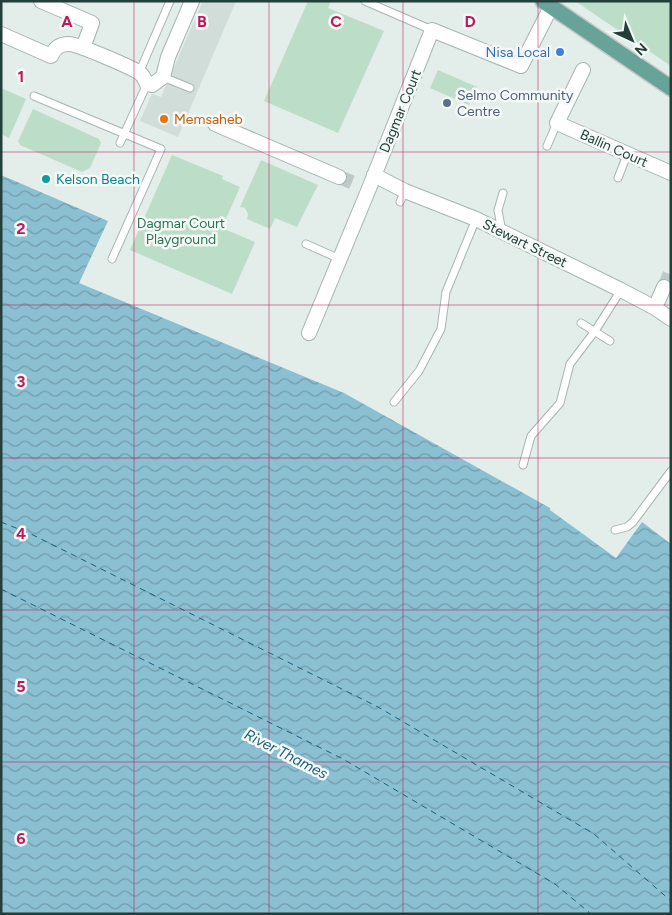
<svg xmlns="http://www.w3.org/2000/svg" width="672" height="915" viewBox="0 0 672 915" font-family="Figtree,sans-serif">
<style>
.built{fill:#d1ddd9}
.park{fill:#bcdec9}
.water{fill:url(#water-waves)}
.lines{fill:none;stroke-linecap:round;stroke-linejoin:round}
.ferry{stroke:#1c617b;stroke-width:1;stroke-dasharray:6 5;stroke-linecap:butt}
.minor-tunnel{stroke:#bdcac7;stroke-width:14;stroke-dasharray:14 7;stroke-linecap:butt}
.service-casing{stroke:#a6b5b2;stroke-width:9}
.minor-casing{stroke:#a6b5b2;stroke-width:16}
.primary-casing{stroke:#c1c9c8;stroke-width:18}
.service{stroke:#fff;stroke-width:7}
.minor{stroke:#fff;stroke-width:14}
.primary{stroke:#68a39a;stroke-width:15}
.grid{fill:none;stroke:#c2185b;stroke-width:1;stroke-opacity:0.55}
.shop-dot{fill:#3f7fe0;stroke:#f4f9f7;stroke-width:2}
.service-dot{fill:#5c6f8a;stroke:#f4f9f7;stroke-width:2}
.food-dot{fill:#e8710a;stroke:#f4f9f7;stroke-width:2}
.culture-dot{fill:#0f9aa8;stroke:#f4f9f7;stroke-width:2}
.labels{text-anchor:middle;stroke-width:5;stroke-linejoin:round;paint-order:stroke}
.shop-label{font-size:14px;fill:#366cbe;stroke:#f4f9f7;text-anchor:end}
.service-label{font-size:14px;fill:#4e5e75;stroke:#f4f9f7;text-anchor:start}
.street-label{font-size:14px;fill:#233f3a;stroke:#f4f9f7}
.food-label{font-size:14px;fill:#c56008;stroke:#f4f9f7;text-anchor:start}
.culture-label{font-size:14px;fill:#0d838f;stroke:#f4f9f7;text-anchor:start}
.park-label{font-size:14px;fill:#2c7651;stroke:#f4f9f7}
.water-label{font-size:15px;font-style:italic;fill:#1c617b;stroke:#f4f9f7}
.grid-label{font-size:16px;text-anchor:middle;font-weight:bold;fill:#c2185b;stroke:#f4f9f7;stroke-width:5;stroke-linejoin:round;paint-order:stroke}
</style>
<defs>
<pattern id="water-waves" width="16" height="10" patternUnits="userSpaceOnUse" patternTransform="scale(1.25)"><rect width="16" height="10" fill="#8bbfd2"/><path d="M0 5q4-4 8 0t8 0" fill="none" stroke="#719dab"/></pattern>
</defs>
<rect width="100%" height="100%" fill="#e3edea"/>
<path class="built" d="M 203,1 L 236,1 L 178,137 L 140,121 L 152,94 L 161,97 Z"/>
<path class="park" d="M 308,1 L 331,1 L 328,8 L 384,31 L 338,133 L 264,101 Z
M 575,1 L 671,1 L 671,66 Z
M 438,70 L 477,87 L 469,105 L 430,88 Z
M 1,88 L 26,99 L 9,138 L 1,134 Z
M 33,109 L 99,139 L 101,143 L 90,168 L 82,172 L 20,145 L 18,141 Z
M 172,155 L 223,176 L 222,179 L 240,187 L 222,228 L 255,242 L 232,294 L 130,250 Z
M 261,160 L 318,185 L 297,227 L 275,218 L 270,229 L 247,219 L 248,214 L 245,208 L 240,207 Z"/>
<path class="water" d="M 1,175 L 108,221 L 79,283 L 344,393 L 550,508 L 550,510 L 616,558 L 642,522 L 671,544 L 671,914 L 1,914 Z"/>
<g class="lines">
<path class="ferry" d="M 1,522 L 31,534 L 378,707 L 594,834 L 671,901
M 1,589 L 343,759 L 555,884 L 591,914"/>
<path class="minor-tunnel" d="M 339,177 L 356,184
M 664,287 L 671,271"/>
<g class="service-casing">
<path id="service" d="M 365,1 L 432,30
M 139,73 L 170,1
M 163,77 L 190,88
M 34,96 L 161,149 L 112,259
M 120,143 L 147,84
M 547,146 L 557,123
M 618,178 L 627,155
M 400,202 L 405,191
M 502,232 L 498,210 L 503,193
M 306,244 L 340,259
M 581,323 L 610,341
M 394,402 L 419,371 L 441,329 L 446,292 L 476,219
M 523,465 L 531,436 L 560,403 L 570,364 L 595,331 L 621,290
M 615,530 L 627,527 L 633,522 L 671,471"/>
</g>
<g class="minor-casing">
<path id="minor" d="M 41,1 L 92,23 L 83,48
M 1,34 L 51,56 C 55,48 59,44 69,44 C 77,44 134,68 141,74 C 144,77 145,80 147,84 L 152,85 L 163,77 L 168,57 L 192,1
M 583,70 L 557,123 L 671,173
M 215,124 L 339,177
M 374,175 L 405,191 L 476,219 L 621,290 L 655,308 L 671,319
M 655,308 L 664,287
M 309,333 L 368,191 L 432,30 L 521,66 L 551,7"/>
</g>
<g class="primary-casing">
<path id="primary" d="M 543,1 L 671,88"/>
</g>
<use href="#service" class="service"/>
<use href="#minor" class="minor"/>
<use href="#primary" class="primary"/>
</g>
<path class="grid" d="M 134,1 L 134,914M 269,1 L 269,914M 403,1 L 403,914M 538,1 L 538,914M 1,152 L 671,152M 1,305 L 671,305M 1,458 L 671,458M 1,610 L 671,610M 1,762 L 671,762"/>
<circle class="shop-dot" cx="560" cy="52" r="5"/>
<circle class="service-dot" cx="447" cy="103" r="5"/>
<circle class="food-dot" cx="164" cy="119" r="5"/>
<circle class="culture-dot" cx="46" cy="179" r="5"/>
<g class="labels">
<g class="shop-label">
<text x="550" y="57">Nisa Local</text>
</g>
<g class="service-label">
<text x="457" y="100">Selmo Community<tspan x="457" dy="16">Centre</tspan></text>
</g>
<g class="street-label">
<text transform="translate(400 111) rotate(-68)" y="5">Dagmar Court</text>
<text transform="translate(614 148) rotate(24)" y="5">Ballin Court</text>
<text transform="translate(525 243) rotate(26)" y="5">Stewart Street</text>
</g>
<g class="food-label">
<text x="174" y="124">Memsaheb</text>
</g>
<g class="culture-label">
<text x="56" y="184">Kelson Beach</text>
</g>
<g class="park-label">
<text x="181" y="228">Dagmar Court<tspan x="181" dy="16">Playground</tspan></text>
</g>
<g class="water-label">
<text transform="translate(286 754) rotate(27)" y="5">River Thames</text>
</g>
</g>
<g class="grid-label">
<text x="67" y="27">A</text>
<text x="202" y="27">B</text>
<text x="336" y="27">C</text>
<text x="470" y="27">D</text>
<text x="21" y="82">1</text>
<text x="21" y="234">2</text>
<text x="21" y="387">3</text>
<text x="21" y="539">4</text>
<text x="21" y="692">5</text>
<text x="21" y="844">6</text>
</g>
<rect width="672" height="915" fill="none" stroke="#233f3a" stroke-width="5"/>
<g transform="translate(632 40) rotate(136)" stroke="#f4f9f7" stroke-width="4" paint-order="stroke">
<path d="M0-4L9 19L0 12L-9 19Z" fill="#233f3a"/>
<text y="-8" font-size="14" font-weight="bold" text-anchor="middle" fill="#233f3a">N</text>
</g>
</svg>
